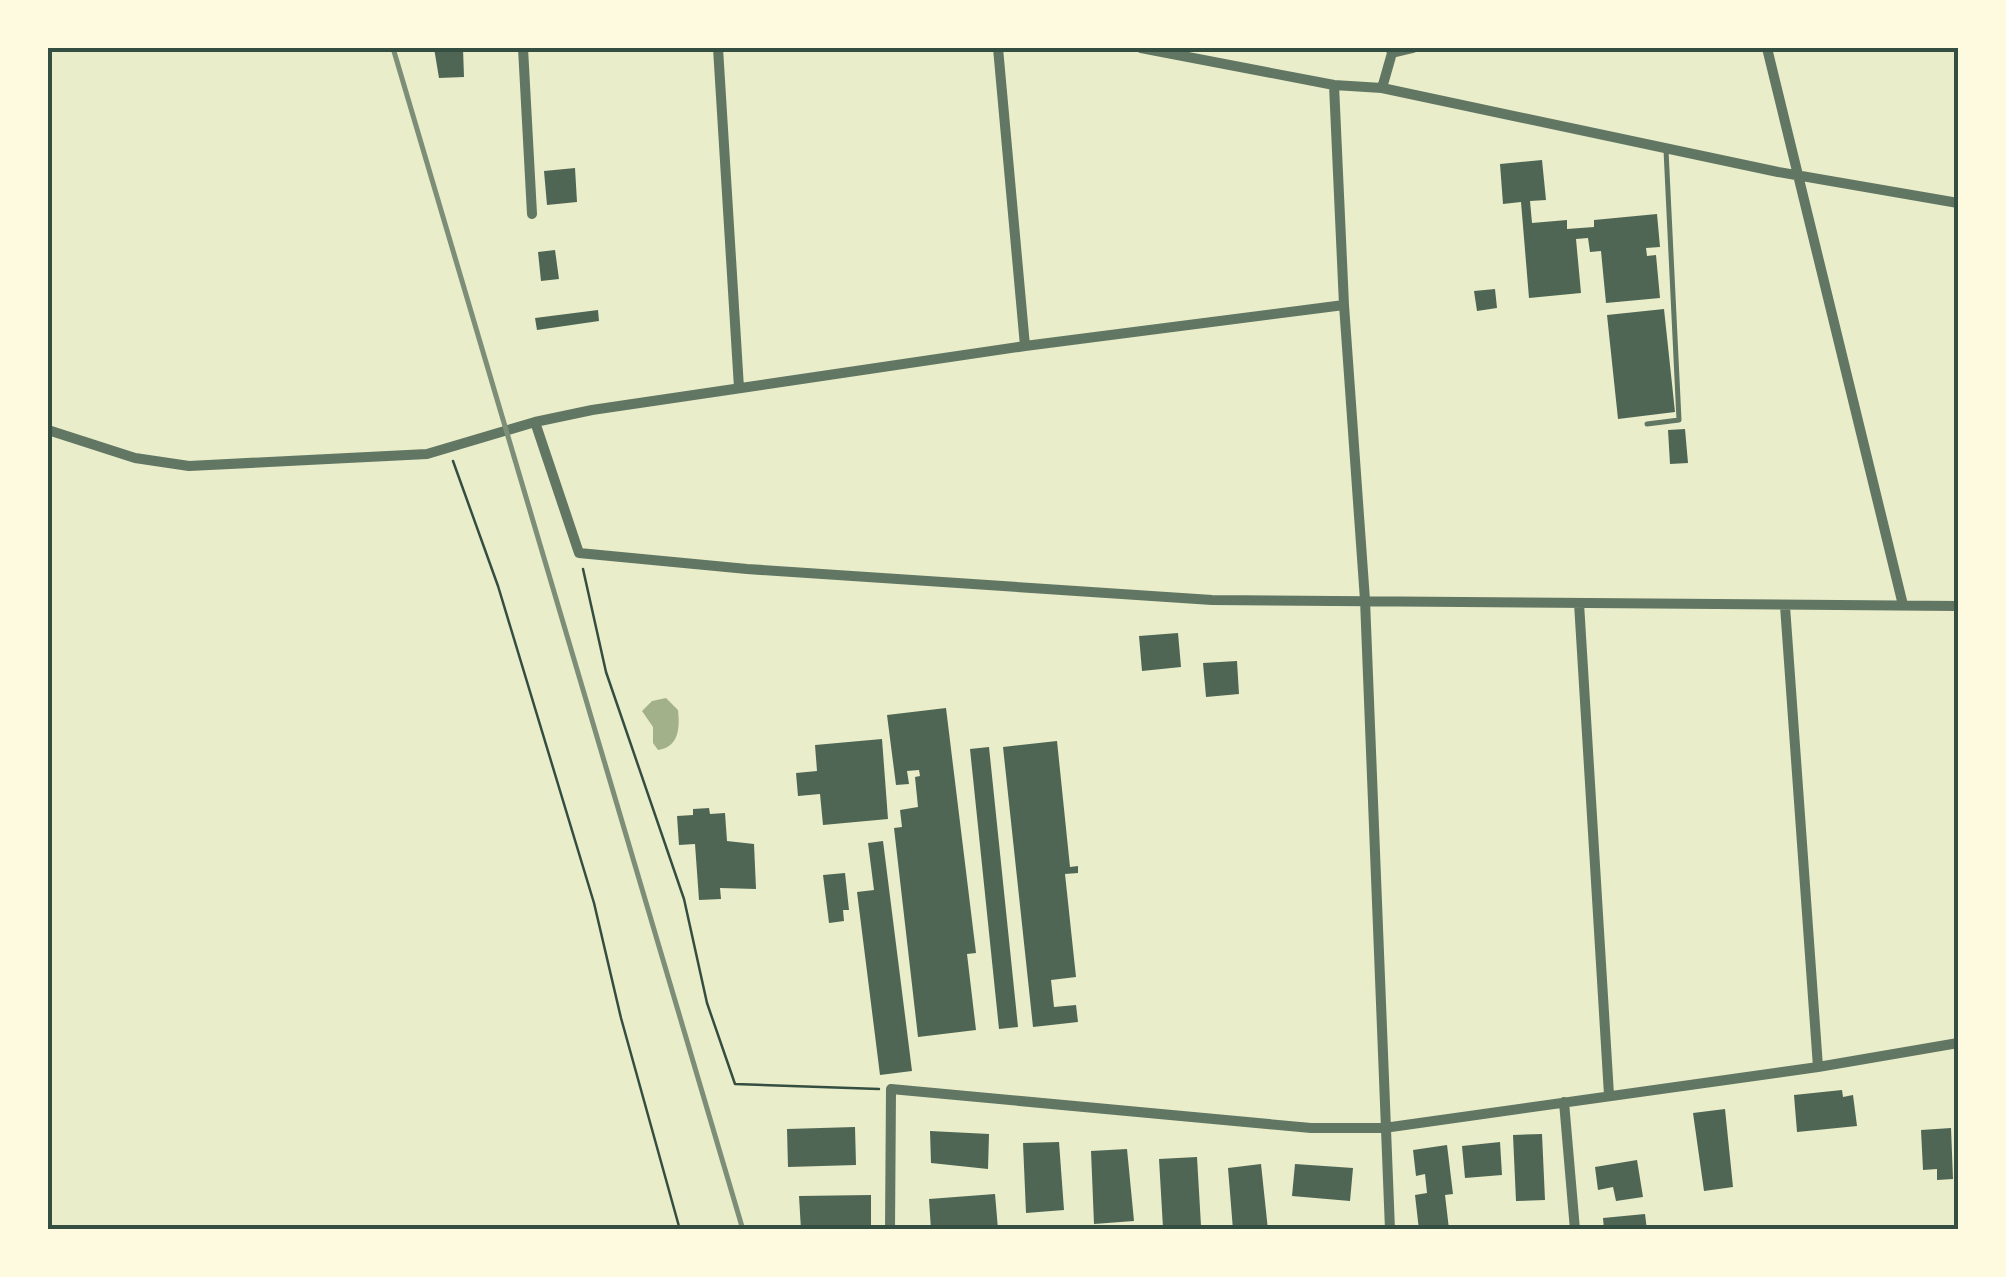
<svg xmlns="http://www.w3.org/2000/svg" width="2006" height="1277" viewBox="0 0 2006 1277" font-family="Jost,sans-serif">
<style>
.water{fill:#a3b18a}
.building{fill:#4f6655}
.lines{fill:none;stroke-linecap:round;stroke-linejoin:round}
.path{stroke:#344e41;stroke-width:2.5}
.service{stroke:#617663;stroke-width:5}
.minor{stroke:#617663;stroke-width:10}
.rail{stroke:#7c8e77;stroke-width:5}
.neatline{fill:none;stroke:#344e41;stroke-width:4}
</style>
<rect width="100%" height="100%" fill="#e9edc9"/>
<path class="water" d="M 666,698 L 678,710 C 680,728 679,747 658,750 L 653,743 L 653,727 L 642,711 L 652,701 Z"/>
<path class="building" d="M 434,48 L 463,48 L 464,77 L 439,78 Z
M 1542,160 L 1546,200 L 1530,201 L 1532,223 L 1567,220 L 1567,229 L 1594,227 L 1594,220 L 1657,214 L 1660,247 L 1646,248 L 1647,256 L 1656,255 L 1660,298 L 1606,303 L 1601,251 L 1590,252 L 1588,238 L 1576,239 L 1581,293 L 1529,298 L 1521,202 L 1503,204 L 1500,164 Z
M 575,168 L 577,202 L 547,205 L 544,171 Z
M 555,250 L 559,279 L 541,281 L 538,252 Z
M 1495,289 L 1497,308 L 1477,311 L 1474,291 Z
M 1664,309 L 1675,412 L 1618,419 L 1607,315 Z
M 598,310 L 599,321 L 537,330 L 535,318 Z
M 1685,429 L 1688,463 L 1670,464 L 1668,430 Z
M 1178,633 L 1181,667 L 1142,671 L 1139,636 Z
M 1237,661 L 1239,694 L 1206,697 L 1203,663 Z
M 946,708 L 976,953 L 967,954 L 976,1030 L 918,1037 L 894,828 L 902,827 L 900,810 L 918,807 L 915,777 L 920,776 L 919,770 L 907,771 L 909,784 L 896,785 L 887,715 Z
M 882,739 L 888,819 L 823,825 L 820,794 L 798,796 L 796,773 L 817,771 L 815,745 Z
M 1057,741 L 1070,867 L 1078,866 L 1078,873 L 1065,874 L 1076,977 L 1051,980 L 1054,1007 L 1076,1005 L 1078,1022 L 1033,1027 L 1003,747 Z
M 989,747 L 1018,1027 L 999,1029 L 970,749 Z
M 709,808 L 710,814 L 725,813 L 727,841 L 754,844 L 756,889 L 720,888 L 721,899 L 699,900 L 695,844 L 679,845 L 677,816 L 693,815 L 693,809 Z
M 883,841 L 912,1071 L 880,1075 L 857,892 L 874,890 L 868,843 Z
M 845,873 L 849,910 L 843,910 L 844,921 L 829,923 L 823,875 Z
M 1842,1090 L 1843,1097 L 1853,1095 L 1857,1126 L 1797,1132 L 1794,1095 Z
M 1725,1109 L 1733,1187 L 1704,1191 L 1693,1113 Z
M 855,1127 L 856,1165 L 788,1167 L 787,1129 Z
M 1951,1128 L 1953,1179 L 1937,1180 L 1937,1169 L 1923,1170 L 1921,1130 Z
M 930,1131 L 989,1134 L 988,1169 L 931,1163 Z
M 1542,1134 L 1545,1200 L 1516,1201 L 1513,1135 Z
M 1059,1142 L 1064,1210 L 1026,1213 L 1023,1143 Z
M 1500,1142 L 1502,1175 L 1465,1178 L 1462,1146 Z
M 1447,1145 L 1453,1194 L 1445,1195 L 1449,1229 L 1419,1230 L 1415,1195 L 1427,1193 L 1425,1174 L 1416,1176 L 1413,1150 Z
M 1127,1149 L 1134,1221 L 1094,1224 L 1091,1151 Z
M 1197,1157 L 1201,1226 L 1163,1228 L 1159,1159 Z
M 1637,1160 L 1643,1197 L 1616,1201 L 1613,1187 L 1598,1190 L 1595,1167 Z
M 1261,1164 L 1268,1230 L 1233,1230 L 1228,1168 Z
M 1295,1164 L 1353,1168 L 1350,1201 L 1292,1196 Z
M 995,1194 L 998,1229 L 931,1230 L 929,1199 Z
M 871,1195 L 871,1230 L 801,1230 L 799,1196 Z
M 1645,1214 L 1647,1230 L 1604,1230 L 1603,1218 Z"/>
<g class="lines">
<path class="path" d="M 453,461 L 498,586 L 594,903 L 621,1018 L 680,1230
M 583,569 L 606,672 L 684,899 L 707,1003 L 735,1084 L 879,1089
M 48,1182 L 49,1230"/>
<path class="service" d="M 1647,424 L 1679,420 L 1666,150"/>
<path class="minor" d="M 523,48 L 532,214
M 718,48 L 739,388
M 998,48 L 1025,346
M 1141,48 L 1334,85 L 1382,88 L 1778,172 L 1958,203
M 1767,48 L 1903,605
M 1392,53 L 1413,48
M 1334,85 L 1344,305 L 1365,600 L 1390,1230
M 1382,88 L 1392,53 L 1390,48
M 535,422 L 579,553 L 747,569 L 1212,600 L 1958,606
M 48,430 L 135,458 L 189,466 L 427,454 L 535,422 L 592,410 L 1025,346 L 1344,305
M 1579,603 L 1609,1095
M 1785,606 L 1818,1067
M 1564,1102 L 1575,1230
M 890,1230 L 891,1089 L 1311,1128 L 1384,1128 L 1818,1067 L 1958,1043"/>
<path class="rail" d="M 393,48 L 743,1230"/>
</g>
<rect width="2006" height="1277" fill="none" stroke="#fefae0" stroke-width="100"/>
<rect x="50" y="50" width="1906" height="1177" class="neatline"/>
</svg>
